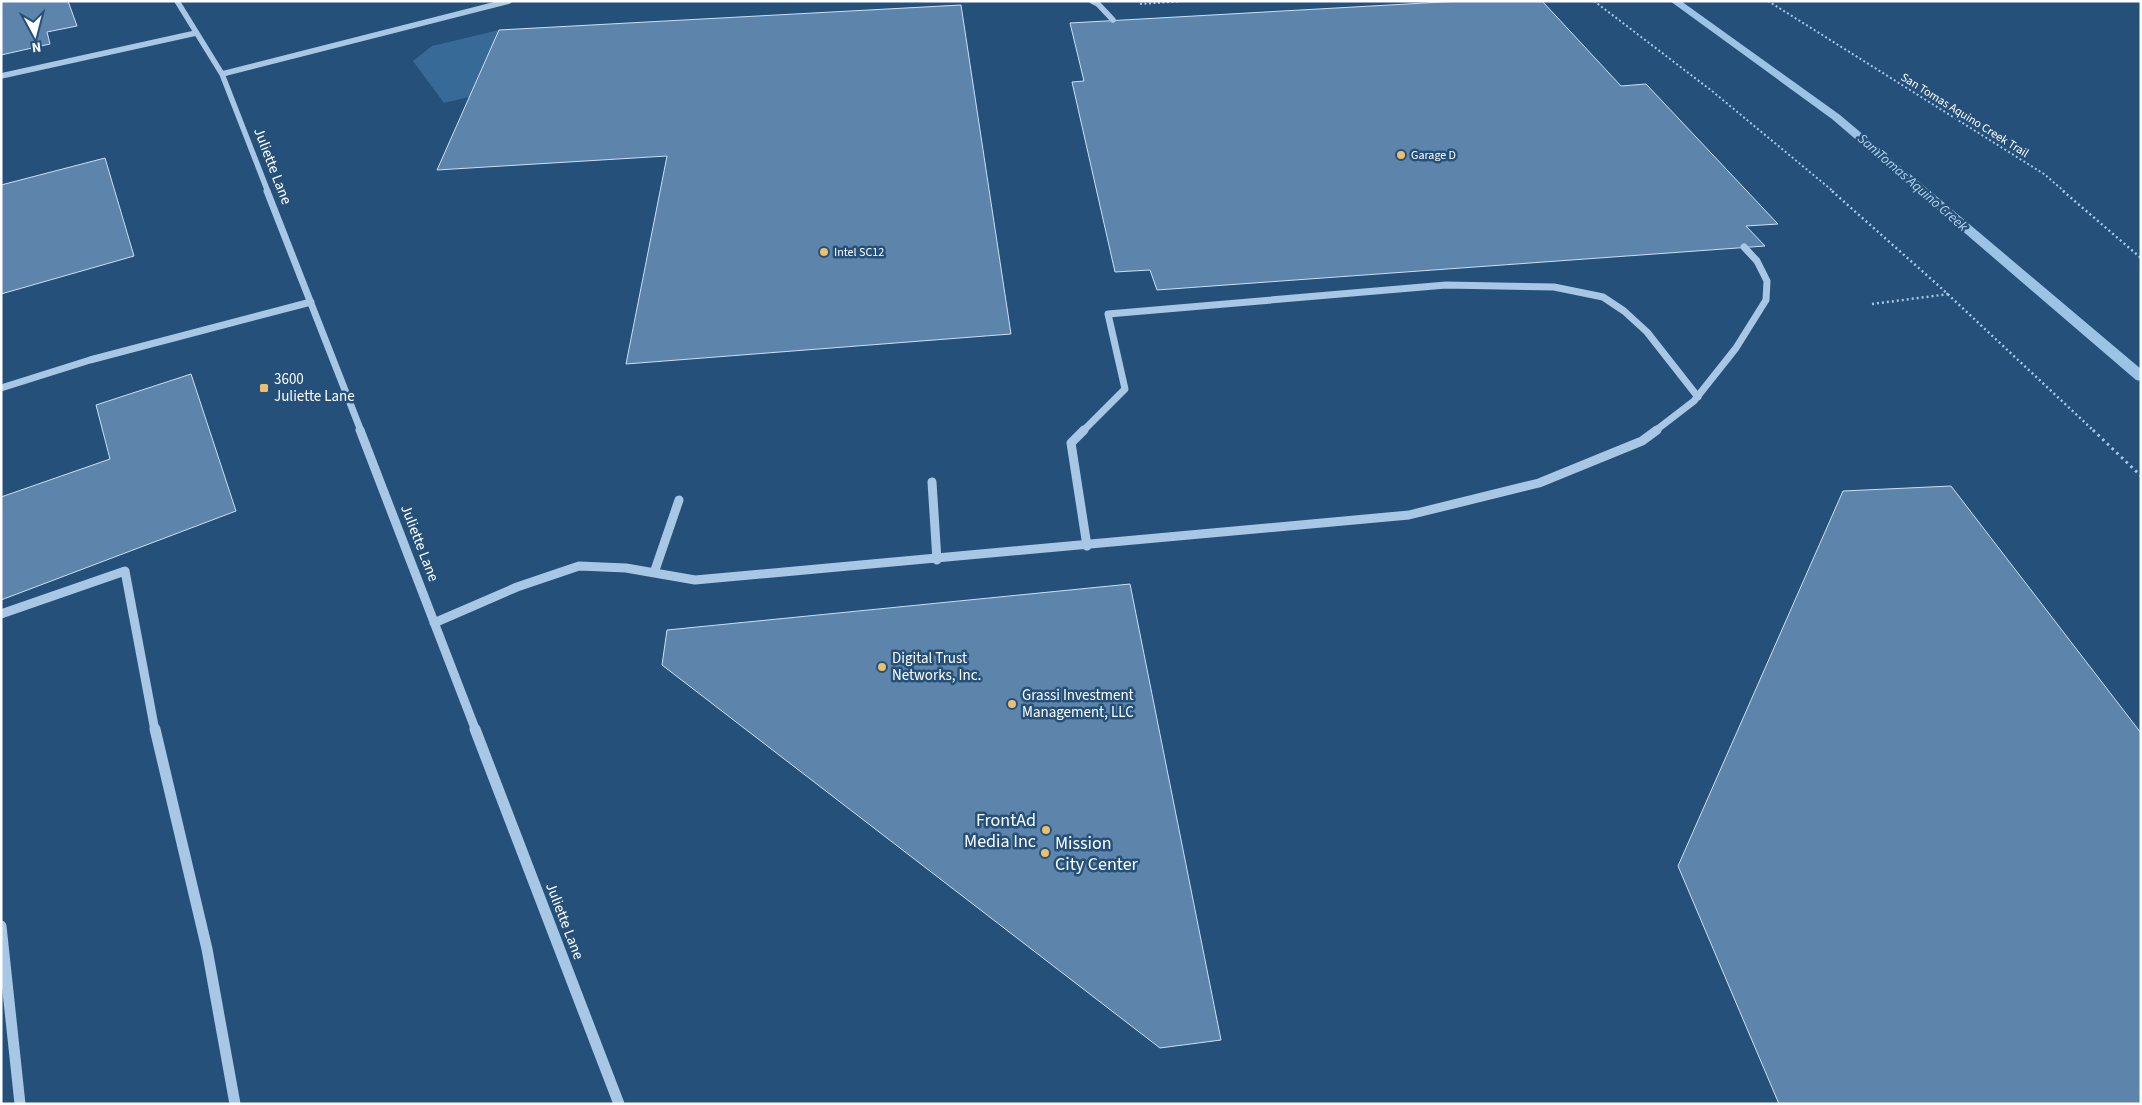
<svg xmlns="http://www.w3.org/2000/svg" width="2142" height="1105" viewBox="0 0 2142 1105" font-family="'Source Sans 3',sans-serif">
<style>
.green{fill:#386a98}
.lines{fill:none;stroke-linecap:round;stroke-linejoin:round}
.stream{fill:#9bc3e5;fill-rule:evenodd}
.building{fill:#5d85ac;stroke:#cae0f4}
.path-far2{stroke:#a7c7e4;stroke-width:2;stroke-dasharray:2 2.5;stroke-linecap:butt}
.path-far1{stroke:#a7c7e4;stroke-width:2.5;stroke-dasharray:2 3;stroke-linecap:butt}
.path{stroke:#a7c7e4;stroke-width:3;stroke-dasharray:2.5 4;stroke-linecap:butt}
.minor-far3{stroke:#a7c7e4;stroke-width:5.5}
.minor-far2{stroke:#a7c7e4;stroke-width:7}
.minor-far1{stroke:#a7c7e4;stroke-width:9}
.minor{stroke:#a7c7e4;stroke-width:11}
.poi-dot{fill:#eebf6b;stroke:#24507a;stroke-width:2}
.labels{text-anchor:middle;stroke-width:5;stroke-linejoin:round;paint-order:stroke}
.far-street-label{font-size:12px;fill:#fff;stroke:#24507a}
.far-poi-label{font-size:12px;fill:#fff;stroke:#24507a;text-anchor:start}
.far-water-label{font-size:14px;font-style:italic;fill:#b2d1ec;stroke:#24507a}
.street-label{font-size:15px;fill:#fff;stroke:#24507a}
.poi-label{font-size:15px;fill:#fff;stroke:#24507a;text-anchor:start}
.near-poi-label{font-size:18px;fill:#fff;stroke:#24507a;text-anchor:end}
</style>
<rect width="100%" height="100%" fill="#24507a"/>
<path class="green" d="M 499,30 L 469,97 L 444,103 L 413,61 L 432,46 Z"/>
<g class="lines">
<path class="stream" d="M 1670,1 L 1681,1 L 1840,115 L 2141,369 L 2141,381 L 2136,380 L 1832,119 Z"/>
</g>
<path class="building" d="M 1,1 L 68,1 L 77,26 L 47,32 L 50,44 L 1,55 Z
M 1460,1 L 1542,1 L 1621,86 L 1646,84 L 1778,224 L 1746,226 L 1765,246 L 1157,290 L 1150,270 L 1115,272 L 1072,82 L 1084,81 L 1070,23 Z
M 961,5 L 1011,334 L 626,364 L 667,156 L 437,170 L 499,30 Z
M 105,158 L 134,256 L 1,294 L 1,185 Z
M 191,374 L 236,511 L 1,600 L 1,497 L 110,459 L 96,405 Z
M 1951,486 L 2141,733 L 2141,1104 L 1779,1104 L 1678,866 L 1843,491 Z
M 1130,584 L 1221,1040 L 1160,1048 L 662,665 L 667,630 Z"/>
<g class="lines">
<path class="path-far2" d="M 1594,1 L 1712,91 L 1834,192
M 1768,1 L 2044,174 L 2065,192
M 1140,4 L 1184,1"/>
<path class="path-far1" d="M 1832,191 L 1939,286 L 2094,431
M 2063,191 L 2141,258
M 1872,304 L 1949,294"/>
<path class="path" d="M 2093,430 L 2141,476"/>
<path class="minor-far3" d="M 177,1 L 222,74 L 268,192
M 1092,1 L 1098,4 L 1113,20
M 222,74 L 509,1
M 1,76 L 196,33"/>
<path class="minor-far2" d="M 267,191 L 361,431
M 1,388 L 90,360 L 311,302
M 1083,431 L 1125,389 L 1108,314 L 1446,285 L 1554,287 L 1603,297 L 1624,311 L 1647,332 L 1698,397
M 1655,431 L 1694,401 L 1736,348 L 1766,300 L 1767,281 L 1757,261 L 1744,247"/>
<path class="minor-far1" d="M 360,430 L 476,731
M 1084,430 L 1071,443 L 1087,546
M 932,482 L 937,560
M 654,573 L 679,500
M 1,614 L 125,571 L 155,731
M 434,623 L 517,587 L 579,566 L 626,568 L 695,580 L 1409,515 L 1539,483 L 1642,441 L 1657,430"/>
<path class="minor" d="M 155,729 L 207,949 L 235,1104
M 475,729 L 619,1104
M 1,926 L 20,1104"/>
</g>
<g class="poi-dot">
<circle cx="1401" cy="155" r="5"/>
<circle cx="824" cy="252" r="5"/>
<rect x="259" y="383" width="10" height="10" rx="2.5"/>
<circle cx="882" cy="667" r="5"/>
<circle cx="1012" cy="704" r="5"/>
<circle cx="1046" cy="830" r="5"/>
<circle cx="1045" cy="853" r="5"/>
</g>
<g class="labels">
<g class="far-street-label">
<text transform="translate(1965 115) rotate(32)" y="4">San Tomas Aquino Creek Trail</text>
</g>
<g class="far-poi-label">
<text x="1411" y="159">Garage D</text>
<text x="834" y="256">Intel SC12</text>
</g>
<g class="far-water-label">
<text transform="translate(1913 182) rotate(41)" y="5">San Tomas Aquino Creek</text>
</g>
<g class="street-label">
<text transform="translate(273 166) rotate(69)" y="5">Juliette Lane</text>
<text transform="translate(420 543) rotate(69)" y="5">Juliette Lane</text>
<text transform="translate(565 921) rotate(69)" y="5">Juliette Lane</text>
</g>
<g class="poi-label">
<text x="274" y="384">3600<tspan x="274" dy="17">Juliette Lane</tspan></text>
<text x="892" y="663">Digital Trust<tspan x="892" dy="17">Networks, Inc.</tspan></text>
<text x="1022" y="700">Grassi Investment<tspan x="1022" dy="17">Management, LLC</tspan></text>
</g>
<g class="near-poi-label">
<text x="1036" y="826">FrontAd<tspan x="1036" dy="21">Media Inc</tspan></text>
<text x="1055" y="849" text-anchor="start">Mission<tspan x="1055" dy="21">City Center</tspan></text>
</g>
</g>
<rect width="2142" height="1105" fill="none" stroke="#ffffff" stroke-width="5"/>
<g transform="translate(35 35) rotate(173)" stroke="#24507a" stroke-width="4" paint-order="stroke">
<path d="M0-4L9 19L0 12L-9 19Z" fill="#ffffff"/>
<text y="-8" font-size="14" font-weight="bold" text-anchor="middle" fill="#ffffff">N</text>
</g>
</svg>
